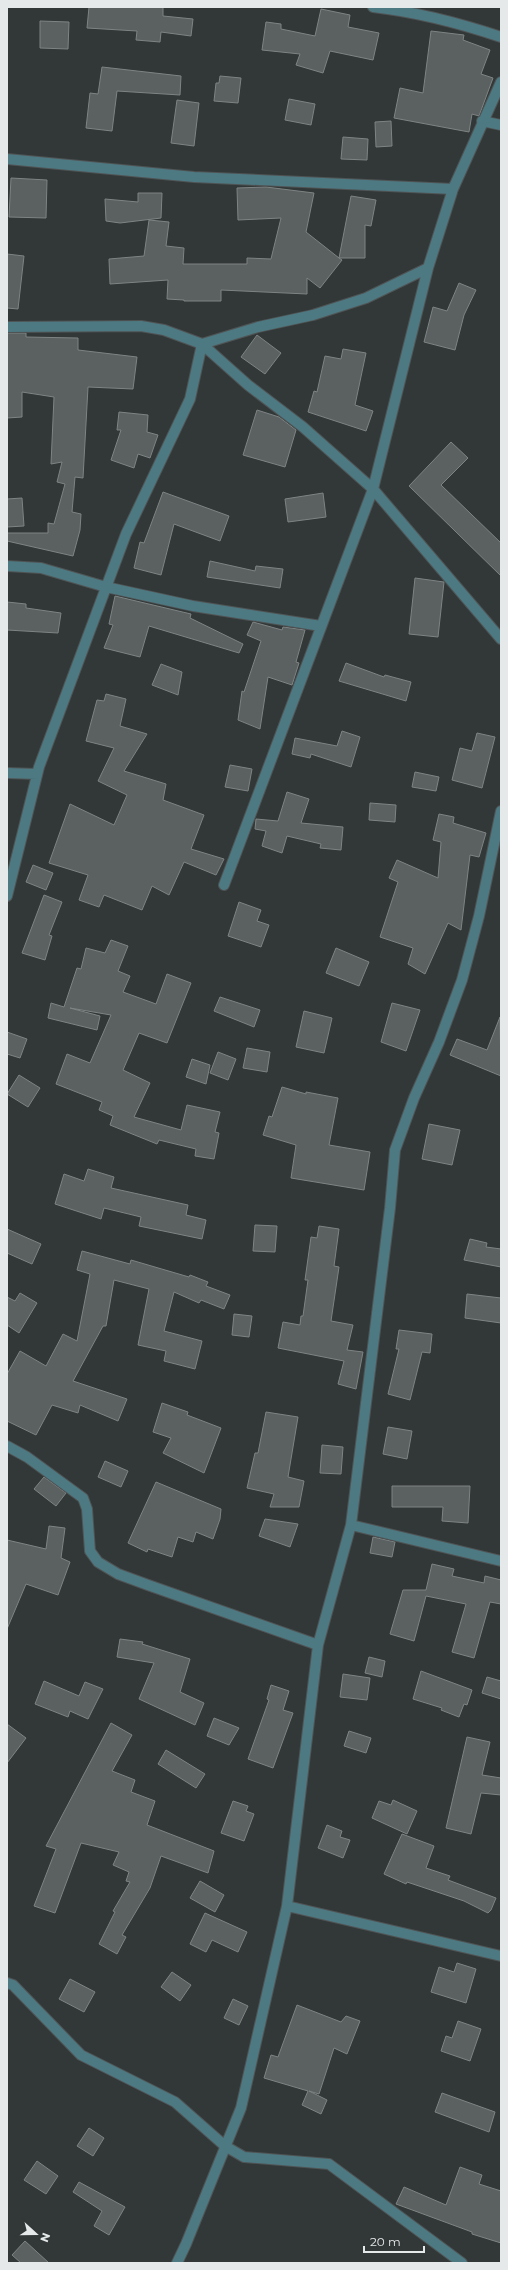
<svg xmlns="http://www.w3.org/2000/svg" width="508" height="2270" viewBox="0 0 508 2270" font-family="Montserrat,sans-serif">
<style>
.building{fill:#5b6061;stroke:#7e8384}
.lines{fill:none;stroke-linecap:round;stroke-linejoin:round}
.minor-casing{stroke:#4f5354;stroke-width:12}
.minor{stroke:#4d7982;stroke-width:10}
</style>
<rect width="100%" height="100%" fill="#323737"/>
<path class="building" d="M 89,7 L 163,7 L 163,16 L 193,19 L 191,36 L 161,32 L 160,42 L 136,40 L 137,31 L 87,28 Z
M 321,9 L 350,15 L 348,27 L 379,33 L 373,60 L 330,51 L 323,73 L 296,65 L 300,54 L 262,50 L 266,22 L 281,24 L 281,29 L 315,36 Z
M 40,21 L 69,22 L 68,49 L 40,48 Z
M 431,31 L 464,35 L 463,40 L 490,50 L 481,74 L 493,78 L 479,116 L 472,114 L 469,132 L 394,118 L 400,88 L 423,93 Z
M 102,67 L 181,76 L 180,95 L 117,91 L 112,131 L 86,128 L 90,93 L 98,94 Z
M 220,76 L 241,78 L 238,103 L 214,101 L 216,83 L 219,83 Z
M 289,99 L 315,104 L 311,125 L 285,120 Z
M 177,100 L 199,103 L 194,146 L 171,143 Z
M 391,121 L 392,146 L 376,147 L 375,122 Z
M 343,137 L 368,139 L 367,160 L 341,159 Z
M 11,178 L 47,180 L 46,218 L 9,217 Z
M 266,187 L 314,193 L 306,232 L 339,258 L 351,196 L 376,200 L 371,226 L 365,225 L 365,258 L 339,258 L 342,260 L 320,288 L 307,278 L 307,294 L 221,290 L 221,301 L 184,301 L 184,300 L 167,299 L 168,280 L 110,284 L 109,259 L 144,256 L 149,220 L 169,222 L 166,246 L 184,248 L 183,264 L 247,264 L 247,258 L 271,259 L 281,218 L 238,220 L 237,188 Z
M 138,193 L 162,193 L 161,218 L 120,223 L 106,221 L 105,199 L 138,202 Z
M 7,254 L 24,256 L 18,309 L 7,308 Z
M 459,283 L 476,290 L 464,315 L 455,350 L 424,342 L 433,307 L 447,311 Z
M 7,333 L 26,333 L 26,337 L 78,338 L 78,350 L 137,357 L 133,389 L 88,387 L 83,478 L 75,477 L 72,512 L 81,514 L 80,530 L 73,556 L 7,541 L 7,533 L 48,533 L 48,523 L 54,524 L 65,484 L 57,482 L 62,462 L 51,464 L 54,397 L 22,392 L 22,417 L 7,418 Z
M 257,335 L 281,353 L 265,374 L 241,357 Z
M 343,349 L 366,353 L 355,405 L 373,411 L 366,431 L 308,412 L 314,391 L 317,392 L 325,356 L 341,359 Z
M 257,410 L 279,417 L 296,430 L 285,467 L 243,455 Z
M 119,412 L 148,415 L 147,432 L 158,435 L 150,458 L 138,454 L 134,468 L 111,460 L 121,430 L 117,430 Z
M 451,442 L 468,458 L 441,485 L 501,543 L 501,576 L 409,486 Z
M 163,492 L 229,516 L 220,541 L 174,524 L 161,575 L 134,568 L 140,542 L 144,543 Z
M 323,493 L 326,517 L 288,522 L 285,499 Z
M 22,498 L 24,526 L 7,527 L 7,499 Z
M 210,561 L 255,571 L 256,566 L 283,569 L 280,588 L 207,577 Z
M 415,578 L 444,582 L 438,637 L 409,634 Z
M 115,596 L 191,614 L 190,618 L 243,644 L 239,653 L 149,626 L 140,657 L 104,648 L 113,625 L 109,624 Z
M 7,602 L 26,604 L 26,608 L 61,613 L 58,633 L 7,630 Z
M 253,622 L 282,630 L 283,627 L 305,630 L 296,662 L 299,663 L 292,685 L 268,677 L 260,729 L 238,720 L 242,691 L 244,692 L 261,641 L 247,635 Z
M 346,663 L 384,677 L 385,675 L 411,682 L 406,701 L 339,681 Z
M 161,664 L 182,672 L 178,695 L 152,685 Z
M 106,694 L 126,699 L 120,726 L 147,734 L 124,771 L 166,784 L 163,800 L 204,815 L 191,849 L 224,859 L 216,875 L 184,862 L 169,895 L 152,886 L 142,910 L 104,895 L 99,907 L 79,900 L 88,875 L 49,863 L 70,804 L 114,825 L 127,795 L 98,781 L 114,748 L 86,741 L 97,700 L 104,701 Z
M 342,731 L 360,737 L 351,767 L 311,754 L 310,758 L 292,754 L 295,738 L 337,746 Z
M 477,733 L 495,737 L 482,788 L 452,780 L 460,748 L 472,751 Z
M 230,765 L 252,769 L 248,791 L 225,787 Z
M 415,772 L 439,777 L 436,791 L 412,787 Z
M 287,792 L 309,799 L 301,823 L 343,827 L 341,850 L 320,848 L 321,844 L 287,836 L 282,853 L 262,846 L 266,831 L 255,829 L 256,819 L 278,821 Z
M 370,803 L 396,805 L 395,822 L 369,820 Z
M 439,814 L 454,817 L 453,823 L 486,833 L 479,857 L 470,855 L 461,930 L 448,923 L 425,974 L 408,964 L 413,948 L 380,937 L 398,882 L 389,878 L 397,860 L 438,878 L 441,842 L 433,840 Z
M 33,865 L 53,873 L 46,890 L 26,882 Z
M 44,895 L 62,902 L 49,935 L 52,936 L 45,960 L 22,953 Z
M 239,902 L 261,910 L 257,921 L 269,925 L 261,947 L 228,936 Z
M 111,940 L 128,946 L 118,971 L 130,976 L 123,992 L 156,1004 L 167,974 L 191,983 L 167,1043 L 139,1033 L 123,1070 L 150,1083 L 134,1117 L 181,1130 L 187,1105 L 220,1112 L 215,1132 L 219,1133 L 214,1159 L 195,1156 L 196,1149 L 159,1140 L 157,1144 L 110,1125 L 113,1116 L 99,1110 L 102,1102 L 56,1084 L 67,1054 L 90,1063 L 111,1015 L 70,1008 L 100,1016 L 97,1030 L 48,1018 L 51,1003 L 64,1007 L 77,968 L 81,969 L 86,948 L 105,953 Z
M 336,948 L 369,962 L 359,986 L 326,973 Z
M 220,997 L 260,1010 L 254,1027 L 214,1011 Z
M 392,1003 L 420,1010 L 406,1051 L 381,1042 Z
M 304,1011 L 332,1018 L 324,1053 L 296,1047 Z
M 500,1017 L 501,1076 L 450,1055 L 457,1039 L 487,1050 Z
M 7,1032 L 27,1039 L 20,1058 L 7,1054 Z
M 247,1048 L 270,1052 L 267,1072 L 243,1068 Z
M 218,1052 L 236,1059 L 228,1080 L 210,1073 Z
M 192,1059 L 210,1065 L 206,1084 L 186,1077 Z
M 19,1075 L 40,1088 L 28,1107 L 7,1094 Z
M 282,1087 L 306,1094 L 306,1092 L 338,1098 L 329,1145 L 370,1152 L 364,1190 L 291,1178 L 296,1145 L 263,1135 L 269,1116 L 272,1117 Z
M 429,1124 L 460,1130 L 452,1165 L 422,1159 Z
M 88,1169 L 114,1177 L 111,1188 L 188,1205 L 186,1215 L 206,1220 L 202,1239 L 139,1226 L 141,1217 L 104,1208 L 101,1219 L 55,1204 L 64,1174 L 84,1181 Z
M 255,1225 L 277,1226 L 275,1252 L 253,1251 Z
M 319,1226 L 339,1229 L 334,1266 L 339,1267 L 331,1321 L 353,1325 L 347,1350 L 363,1352 L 356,1389 L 338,1384 L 344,1361 L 278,1348 L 283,1322 L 300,1325 L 301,1316 L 303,1316 L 308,1280 L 305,1280 L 311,1237 L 317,1238 Z
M 7,1229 L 41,1244 L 32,1264 L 7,1253 Z
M 470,1239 L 487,1243 L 486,1247 L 501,1249 L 501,1267 L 464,1260 Z
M 82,1251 L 130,1264 L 131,1260 L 189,1277 L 190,1275 L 208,1282 L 206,1286 L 230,1295 L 224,1309 L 201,1300 L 199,1303 L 174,1292 L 164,1331 L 202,1341 L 195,1369 L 164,1361 L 166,1351 L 138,1345 L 149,1289 L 114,1280 L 106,1326 L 103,1326 L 73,1381 L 127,1399 L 118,1421 L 80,1405 L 78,1413 L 52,1405 L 36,1435 L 7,1421 L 7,1374 L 20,1351 L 46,1366 L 63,1334 L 77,1341 L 90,1274 L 77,1270 Z
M 20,1293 L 37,1303 L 19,1333 L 7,1325 L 7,1297 L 15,1301 Z
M 467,1294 L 501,1298 L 501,1323 L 465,1318 Z
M 234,1314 L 252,1316 L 249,1337 L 232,1335 Z
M 399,1330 L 432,1334 L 430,1353 L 422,1352 L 410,1400 L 388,1394 L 399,1349 L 396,1349 Z
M 162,1403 L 188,1412 L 187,1415 L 221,1428 L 204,1473 L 163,1453 L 171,1438 L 153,1432 Z
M 266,1412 L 298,1417 L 288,1477 L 304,1481 L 299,1507 L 270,1507 L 274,1494 L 247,1488 L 255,1453 L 258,1453 Z
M 388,1427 L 412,1431 L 407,1459 L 383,1454 Z
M 322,1445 L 343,1447 L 341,1474 L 320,1473 Z
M 105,1461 L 128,1471 L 121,1487 L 98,1477 Z
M 44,1477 L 66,1493 L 56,1506 L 34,1489 Z
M 156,1482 L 221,1509 L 220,1519 L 213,1539 L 196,1532 L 193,1542 L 178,1537 L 172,1557 L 148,1549 L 147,1552 L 128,1543 Z
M 392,1486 L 470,1486 L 468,1523 L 442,1521 L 443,1507 L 392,1507 Z
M 265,1519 L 298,1524 L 290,1547 L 259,1536 Z
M 49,1526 L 65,1528 L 61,1558 L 70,1562 L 58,1595 L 26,1584 L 7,1629 L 7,1540 L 46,1549 Z
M 373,1537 L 395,1542 L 392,1557 L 370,1553 Z
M 432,1564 L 454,1569 L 452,1576 L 484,1583 L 485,1576 L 501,1580 L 501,1604 L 490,1602 L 474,1658 L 452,1652 L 466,1604 L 426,1596 L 414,1641 L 390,1634 L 403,1590 L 426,1590 Z
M 120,1639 L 143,1642 L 142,1644 L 190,1659 L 180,1692 L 204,1703 L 195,1725 L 139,1699 L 154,1663 L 117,1657 Z
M 369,1657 L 385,1661 L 382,1677 L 365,1673 Z
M 421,1671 L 472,1690 L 467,1705 L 464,1704 L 459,1717 L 441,1710 L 442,1708 L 413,1699 Z
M 343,1674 L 370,1678 L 367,1700 L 340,1697 Z
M 487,1677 L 501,1681 L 501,1699 L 482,1693 Z
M 44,1681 L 79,1696 L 85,1682 L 103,1689 L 88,1719 L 70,1711 L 68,1717 L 35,1704 Z
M 271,1685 L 289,1691 L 283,1710 L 293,1713 L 273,1768 L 248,1759 L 269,1700 L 267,1699 Z
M 214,1718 L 239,1728 L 229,1745 L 207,1736 Z
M 111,1723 L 132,1735 L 112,1771 L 135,1780 L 131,1792 L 155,1801 L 147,1825 L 214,1851 L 208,1873 L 161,1856 L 150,1888 L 122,1935 L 126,1937 L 117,1954 L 99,1944 L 115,1912 L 113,1911 L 130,1882 L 126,1881 L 129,1872 L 113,1865 L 119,1852 L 81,1843 L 55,1913 L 34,1906 L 56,1849 L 46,1846 Z
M 7,1724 L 26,1738 L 7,1763 Z
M 349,1731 L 371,1738 L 366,1753 L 344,1746 Z
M 467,1737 L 490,1742 L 482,1775 L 501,1778 L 501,1795 L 481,1793 L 471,1834 L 446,1828 Z
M 166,1750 L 205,1774 L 196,1788 L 158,1764 Z
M 393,1800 L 417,1811 L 407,1834 L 372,1818 L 379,1801 L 391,1805 Z
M 233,1801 L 248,1806 L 246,1811 L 254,1814 L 244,1841 L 221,1833 Z
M 327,1825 L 342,1831 L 340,1837 L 350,1840 L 343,1858 L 318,1848 Z
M 402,1834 L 434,1846 L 426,1868 L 450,1876 L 448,1880 L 496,1898 L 491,1910 L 488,1913 L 464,1901 L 407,1882 L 406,1884 L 384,1874 Z
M 200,1881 L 224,1895 L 215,1912 L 190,1898 Z
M 205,1913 L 247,1932 L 238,1952 L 212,1940 L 206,1952 L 190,1944 Z
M 457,1963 L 476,1969 L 466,2003 L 431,1992 L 439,1967 L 454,1972 Z
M 172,1972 L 191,1985 L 180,2001 L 161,1987 Z
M 70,1979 L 95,1992 L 84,2012 L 59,1999 Z
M 233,1999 L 248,2006 L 239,2025 L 224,2018 Z
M 297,2005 L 341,2022 L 346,2016 L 360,2021 L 347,2054 L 334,2048 L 319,2094 L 309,2091 L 327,2100 L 321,2114 L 302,2105 L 308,2091 L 264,2078 L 271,2055 L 278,2057 Z
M 458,2021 L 481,2029 L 470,2061 L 441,2051 L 446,2036 L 452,2038 Z
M 442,2093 L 495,2112 L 489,2132 L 435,2112 Z
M 89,2128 L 104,2138 L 93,2156 L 77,2146 Z
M 37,2161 L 58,2176 L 46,2194 L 24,2180 Z
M 460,2167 L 482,2175 L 479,2184 L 501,2191 L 501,2243 L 472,2234 L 472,2232 L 396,2204 L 404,2187 L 446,2205 Z
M 79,2182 L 125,2207 L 109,2235 L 94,2226 L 102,2211 L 73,2192 Z
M 25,2241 L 49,2263 L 21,2263 L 12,2255 Z"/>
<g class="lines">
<g class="minor-casing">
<path id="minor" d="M 373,7 C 417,12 459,23 501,37
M 482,121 L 501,125
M 7,159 L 194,177 L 453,189
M 7,327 L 141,326 L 164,330 L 202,344 L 248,385 L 303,427 L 373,489 L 501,639
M 7,566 L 41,568 L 106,587 L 193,606 L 321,626
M 7,773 L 37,774
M 224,885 L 373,489 L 428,268 L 453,189 L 501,82
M 7,896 L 39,767 L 126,534 L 190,399 L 202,344 L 258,327 L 313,315 L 366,298 L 428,268
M 7,1446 L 27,1457 L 83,1498 L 87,1509 L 90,1551 L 98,1562 L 118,1574 L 148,1585 L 318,1645
M 351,1525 L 501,1561
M 287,1906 L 501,1956
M 7,1983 L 13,1985 L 81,2055 L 175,2102 L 225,2146 L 244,2157 L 329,2164 L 462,2263
M 177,2263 L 186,2244 L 241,2108 L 287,1906 L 318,1645 L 351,1525 L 390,1208 L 395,1150 L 414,1098 L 439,1042 L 462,980 L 479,916 L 501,811"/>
</g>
<use href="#minor" class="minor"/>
</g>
<rect width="508" height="2270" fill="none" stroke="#e6e9ea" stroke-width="16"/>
<g transform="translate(36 2234) rotate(111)" stroke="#323737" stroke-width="3" paint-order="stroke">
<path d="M0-3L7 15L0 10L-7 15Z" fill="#e6e9ea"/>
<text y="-6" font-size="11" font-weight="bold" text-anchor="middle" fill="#e6e9ea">N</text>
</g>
<path d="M364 2246v6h60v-6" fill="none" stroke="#e6e9ea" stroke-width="2"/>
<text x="370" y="2246" font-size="12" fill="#e6e9ea" stroke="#323737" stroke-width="3" paint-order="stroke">20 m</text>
</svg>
